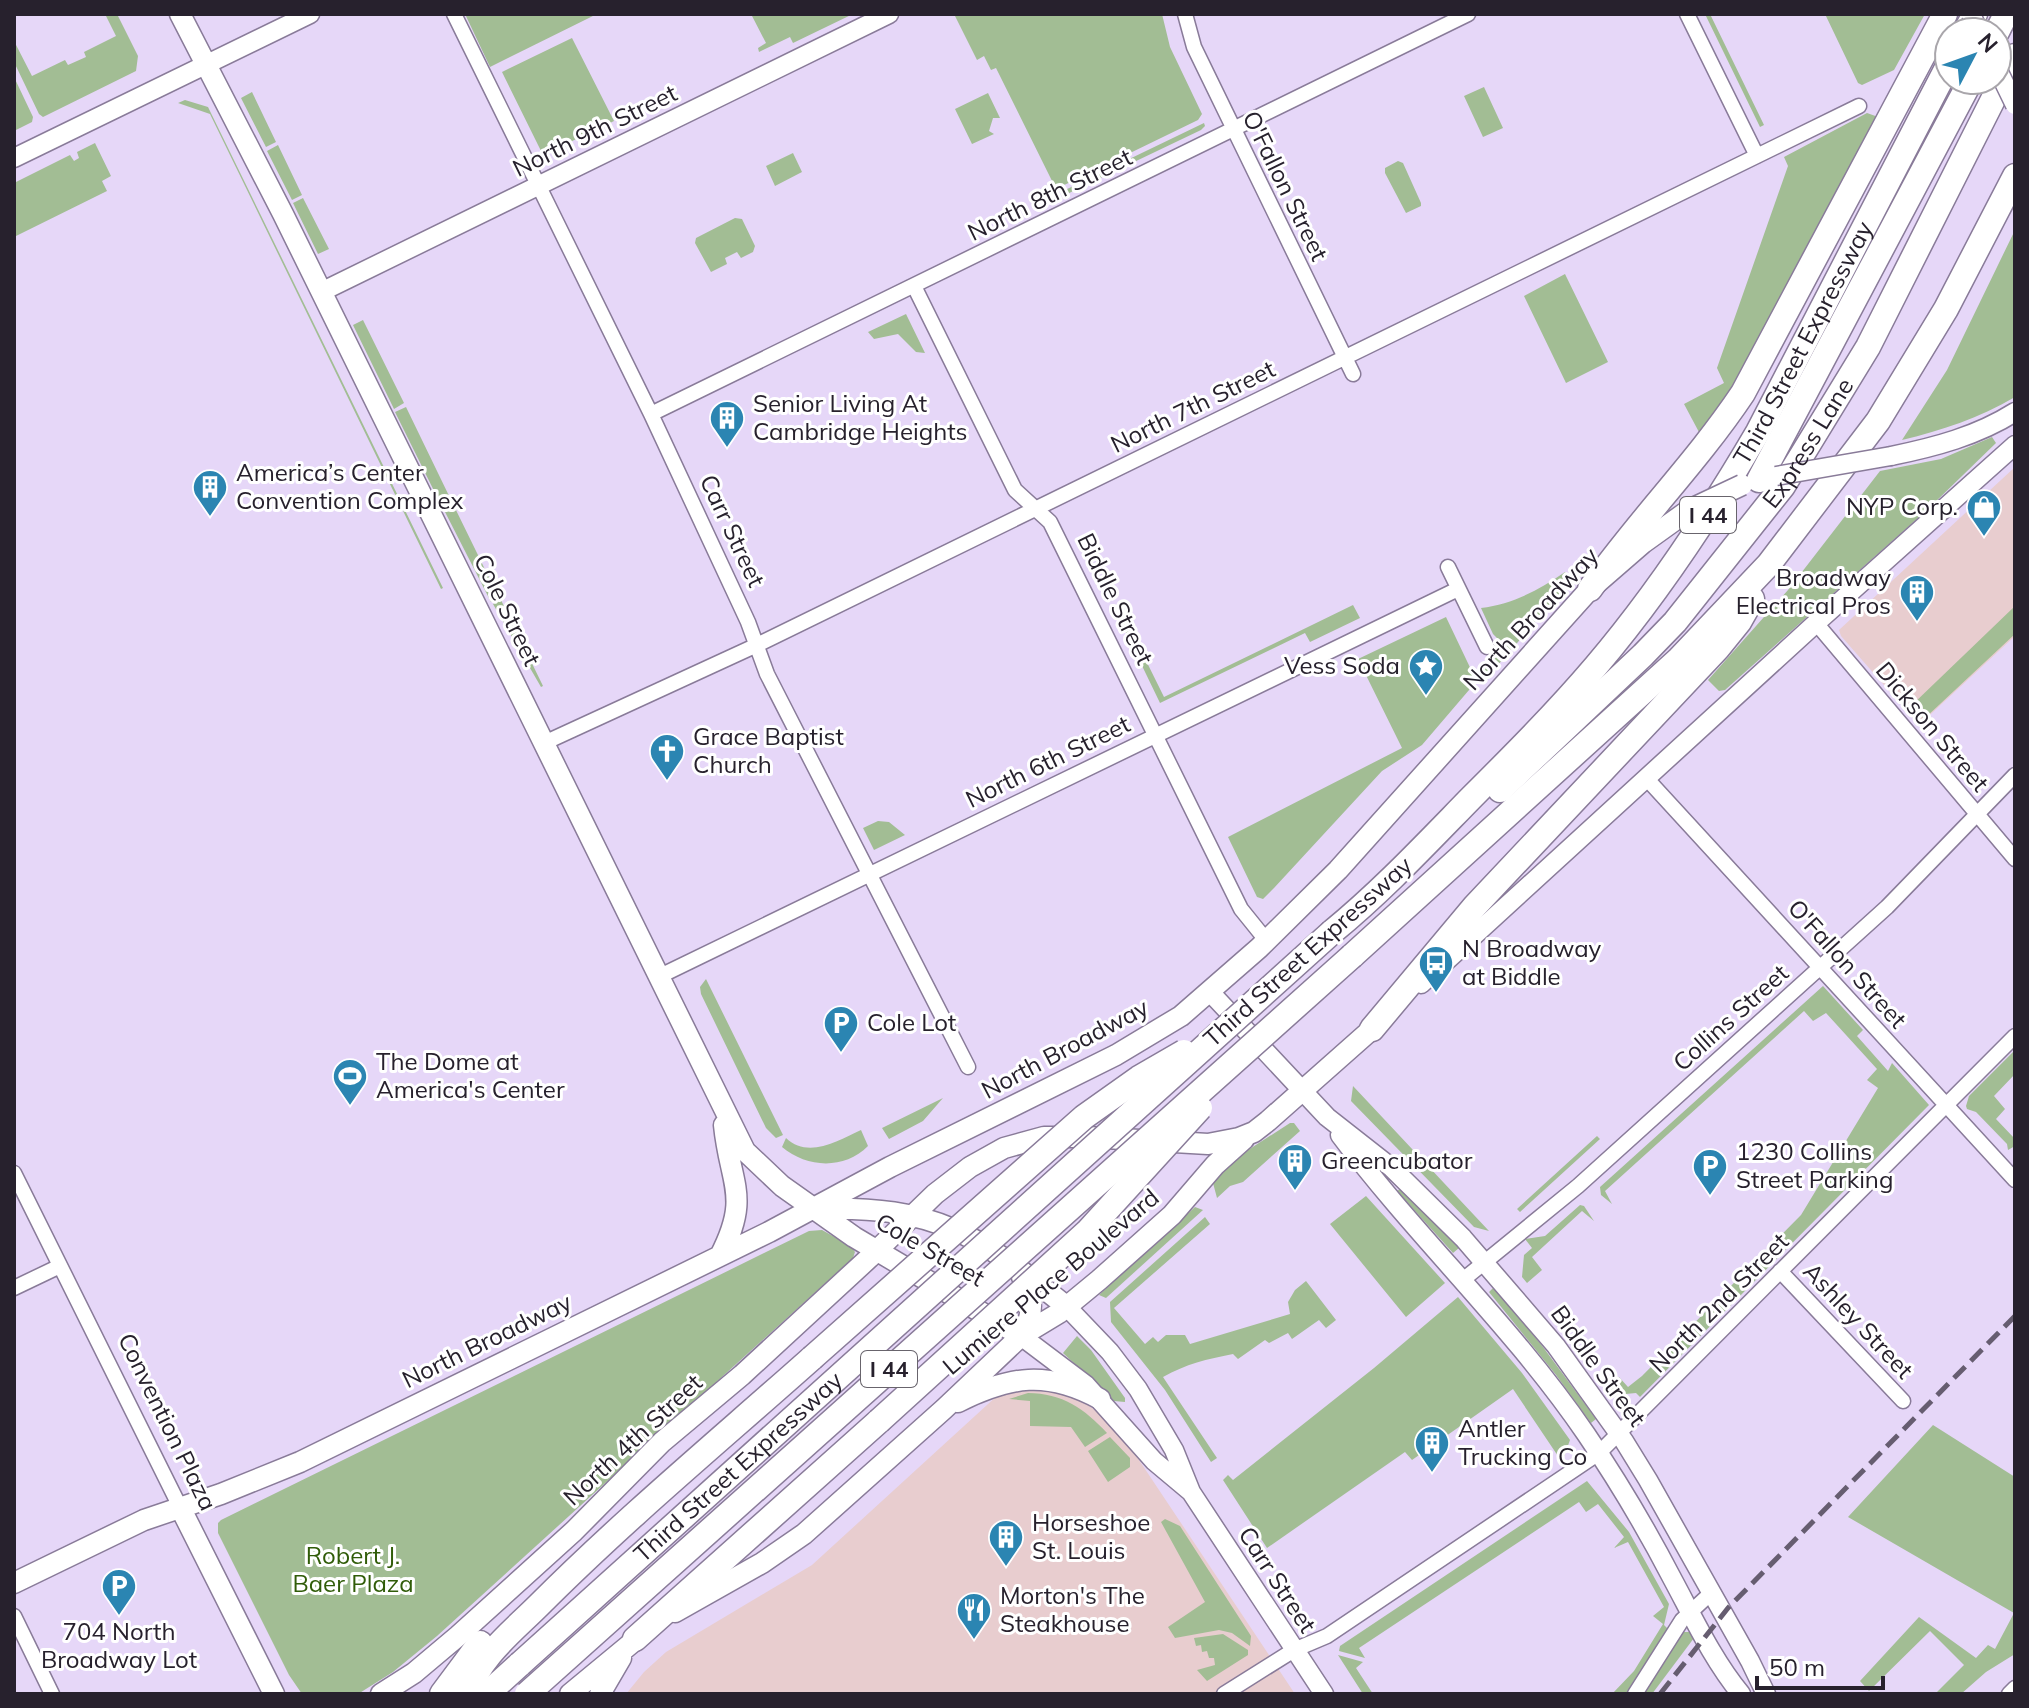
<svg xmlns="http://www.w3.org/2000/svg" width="2029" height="1708" viewBox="0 0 2029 1708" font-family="Mulish,sans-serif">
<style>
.commercial{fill:#e8cdcf}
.green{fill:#a2bd94}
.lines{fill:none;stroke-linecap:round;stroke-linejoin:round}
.street-casing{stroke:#897b99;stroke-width:17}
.secondary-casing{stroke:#897b99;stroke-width:21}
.primary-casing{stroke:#897b99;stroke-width:23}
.highway-casing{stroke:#897b99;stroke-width:27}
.street{stroke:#fff;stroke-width:14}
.secondary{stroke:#fff;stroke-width:18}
.primary{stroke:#fff;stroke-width:20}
.highway{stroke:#fff;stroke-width:24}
.rail{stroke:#665d70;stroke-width:5;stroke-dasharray:16 8;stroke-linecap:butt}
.secondary-bridge-casing{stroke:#897b99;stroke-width:21;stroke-linecap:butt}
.primary-bridge-casing{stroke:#897b99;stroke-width:23;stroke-linecap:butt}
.highway-bridge-casing{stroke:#897b99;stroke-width:27;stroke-linecap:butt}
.secondary-bridge{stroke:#fff;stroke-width:18}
.primary-bridge{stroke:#fff;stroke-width:20}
.highway-bridge{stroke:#fff;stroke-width:24}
.labels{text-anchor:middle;stroke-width:6;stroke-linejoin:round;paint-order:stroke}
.shield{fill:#fff;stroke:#68646c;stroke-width:2}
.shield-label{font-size:22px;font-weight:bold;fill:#27212d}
.street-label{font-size:24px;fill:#27212d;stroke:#fff}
.poi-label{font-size:24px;fill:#27212d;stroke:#fff;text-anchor:start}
.park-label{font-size:24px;fill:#305c08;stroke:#fff}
</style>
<rect width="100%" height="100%" fill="#e6d7f8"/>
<path class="commercial" d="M 2015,467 L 2015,636 L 1919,725 L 1841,636 L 1839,630 Z
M 1041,1386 L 1079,1398 L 1105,1418 L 1131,1448 L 1295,1694 L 626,1694 L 644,1672 L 666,1652 L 812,1565 L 999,1394 Z"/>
<path class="green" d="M 105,14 L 117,14 L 138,56 L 136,71 L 43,117 L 39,114 L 14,62 L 14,41 L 32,76 L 65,60 L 68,65 L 86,57 L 84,52 L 116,36 Z
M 465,14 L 597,14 L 490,67 Z
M 751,14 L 853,14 L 793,43 L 790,37 L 759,52 L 758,48 L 766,43 Z
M 954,14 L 1162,14 L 1170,47 L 1202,114 L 1198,120 L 1056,189 L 996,68 L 991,70 L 984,56 L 977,60 Z
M 1705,14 L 1710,14 L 1764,125 L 1760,127 Z
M 1825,14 L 1925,14 L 1894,70 L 1862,85 L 1858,83 Z
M 572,38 L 614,121 L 543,155 L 502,72 Z
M 14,77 L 33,117 L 32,122 L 14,131 Z
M 1484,87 L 1503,128 L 1483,137 L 1464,96 Z
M 252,92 L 276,142 L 266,147 L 241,98 Z
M 988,93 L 1000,118 L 993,118 L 989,131 L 994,134 L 972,144 L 955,109 Z
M 185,100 L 208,107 L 443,588 L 441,589 L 210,114 L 178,103 Z
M 1867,113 L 1881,118 L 1735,385 L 1700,434 L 1684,404 L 1724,383 L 1717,368 L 1788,166 L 1784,157 Z
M 1204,123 L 1205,126 L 1201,130 L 1065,195 L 1061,194 L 1063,191 Z
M 95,143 L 111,176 L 102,181 L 107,191 L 14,237 L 14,183 L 70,155 L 74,161 L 79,158 L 77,152 Z
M 278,145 L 302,195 L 292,200 L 267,151 Z
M 793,153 L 802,172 L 775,186 L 766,166 Z
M 1398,161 L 1403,163 L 1421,203 L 1421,206 L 1406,213 L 1385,173 L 1385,168 Z
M 303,198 L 329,249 L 318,254 L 293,203 Z
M 735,218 L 742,219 L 755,246 L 753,252 L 741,258 L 737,252 L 725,258 L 727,264 L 711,272 L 695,243 L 696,238 Z
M 2015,230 L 2015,397 C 1979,418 1943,430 1902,440 L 1947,370 Z
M 1565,274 L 1608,362 L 1566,383 L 1524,296 Z
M 906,314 L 925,353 L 916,352 L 898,334 L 874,339 L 868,332 Z
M 363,320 L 404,403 L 394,409 L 353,325 Z
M 406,407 L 452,502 L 442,507 L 395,412 Z
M 1992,437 L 1996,443 L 1927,510 L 1725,690 L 1719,691 L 1708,680 L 1788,590 L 1880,471 L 1941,459 Z
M 454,506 L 499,598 L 491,602 L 444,510 Z
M 1565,572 L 1572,580 L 1484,681 L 1480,673 L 1503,644 L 1493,634 L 1481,608 C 1513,604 1539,590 1565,572 Z
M 501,600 L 543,686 L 541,687 L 493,604 Z
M 1353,605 L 1360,618 L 1310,642 L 1305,633 L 1160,703 L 1117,614 L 1122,612 L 1164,697 Z
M 2015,606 L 2015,634 L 1924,719 L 1912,705 Z
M 1446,617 L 1476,680 L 1475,683 L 1422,745 L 1382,771 L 1274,888 L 1263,899 L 1257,897 L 1228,837 L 1402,748 L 1358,659 Z
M 878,821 L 889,822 L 905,835 L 874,850 L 863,828 Z
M 706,979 L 783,1135 L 776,1138 L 766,1128 L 701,994 L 700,987 Z
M 1823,986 L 1863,1030 L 1857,1036 L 1888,1071 L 1892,1063 L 1929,1105 L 1640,1397 L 1636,1393 L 1615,1395 L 1608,1386 L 1619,1377 L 1628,1387 L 1642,1376 L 1801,1215 L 1878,1088 L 1867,1080 L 1877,1069 L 1826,1013 L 1813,1021 L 1804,1011 L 1605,1191 L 1612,1204 L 1601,1195 L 1600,1187 Z
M 2015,1050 L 2015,1074 L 1994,1096 L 2005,1109 L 1996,1119 L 2015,1139 L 2015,1146 L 2008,1150 L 2007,1144 L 1976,1112 L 1967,1109 L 1966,1106 L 1969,1096 Z
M 1353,1086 L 1489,1231 L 1474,1227 L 1351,1101 Z
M 943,1098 L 923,1121 L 889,1139 L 882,1128 Z
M 1290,1123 L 1294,1123 L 1300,1131 L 1243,1182 L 1230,1186 L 1217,1198 L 1213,1183 L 1228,1163 Z
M 861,1130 L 868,1146 C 844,1170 807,1168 782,1147 L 786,1138 C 808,1159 838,1141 861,1130 Z
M 1597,1136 L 1600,1139 L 1520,1212 L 1517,1209 Z
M 1400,1189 L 1459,1248 L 1453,1253 L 1397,1191 Z
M 1366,1196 L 1445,1283 L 1406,1317 L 1330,1224 Z
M 1580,1205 L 1584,1206 L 1594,1221 L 1582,1211 L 1532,1257 L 1542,1270 L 1527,1283 L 1522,1277 L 1524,1255 L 1532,1248 L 1525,1239 L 1545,1236 Z
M 1195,1207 L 1203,1210 L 1106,1298 L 1099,1295 Z
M 1205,1217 L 1210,1224 L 1114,1308 L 1145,1344 L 1153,1337 L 1158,1342 L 1166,1335 L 1185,1335 L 1190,1344 L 1290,1314 L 1288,1302 L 1295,1290 L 1306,1281 L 1336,1320 L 1326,1328 L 1319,1320 L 1292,1339 L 1288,1333 L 1269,1343 L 1265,1340 L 1238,1359 L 1233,1354 C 1207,1359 1186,1364 1163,1377 L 1217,1458 L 1211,1462 L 1165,1390 L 1111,1322 L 1110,1302 Z
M 822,1230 L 851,1246 L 855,1252 L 853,1258 L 437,1636 L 393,1672 L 358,1694 L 302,1694 L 289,1675 L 218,1533 L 218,1523 L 221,1520 L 809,1231 Z
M 1494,1287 L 1543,1347 L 1596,1419 L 1591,1423 L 1556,1375 L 1489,1292 Z
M 1458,1297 L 1522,1373 L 1570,1440 L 1562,1462 L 1513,1389 L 1412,1460 L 1405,1452 L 1267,1548 L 1223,1480 L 1228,1475 L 1233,1480 L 1374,1368 Z
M 1077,1336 L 1091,1350 L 1125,1398 L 1125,1402 L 1114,1401 L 1063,1353 Z
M 1028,1393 C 1062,1393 1085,1409 1107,1433 L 1085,1447 L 1071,1427 L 1030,1426 L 1030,1401 L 1009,1399 Z
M 1933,1425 L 2015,1477 L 2015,1654 L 1986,1672 L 1961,1694 L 1935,1694 L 1964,1665 L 1930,1631 L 1869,1691 L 1860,1681 L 1919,1617 L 1976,1658 L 1988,1645 L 1995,1649 L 2014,1613 L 1848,1517 Z
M 1110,1437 L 1130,1458 L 1130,1467 L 1108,1482 L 1088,1451 Z
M 1587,1481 L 1629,1532 L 1669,1604 L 1664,1625 L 1668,1629 L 1626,1694 L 1612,1694 L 1634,1671 L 1663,1624 L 1653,1616 L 1664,1607 L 1628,1542 L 1614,1548 L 1624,1537 L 1598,1504 L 1586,1512 L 1579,1502 L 1359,1648 L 1365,1658 L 1339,1651 L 1340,1646 Z
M 1165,1519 L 1180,1526 L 1251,1636 L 1250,1646 L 1232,1633 L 1219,1630 L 1175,1638 L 1168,1627 L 1205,1602 L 1161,1522 Z
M 1683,1632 L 1689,1632 L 1694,1638 L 1652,1694 L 1643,1694 Z
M 1223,1634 L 1248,1650 L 1248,1655 L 1207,1681 L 1197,1670 L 1215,1665 L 1214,1658 L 1209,1658 L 1207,1651 L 1202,1652 L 1201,1645 L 1196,1646 L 1194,1638 Z
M 1338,1655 L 1363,1662 L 1356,1668 L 1373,1694 L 1363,1694 Z"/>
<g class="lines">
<g class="street-casing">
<path id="street" d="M 454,14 L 651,414 L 748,622 L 767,674 L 968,1067
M 1185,14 L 1194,47 L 1353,374
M 1687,14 L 1757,156
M 914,286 L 1015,490 L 1050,522 L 1241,909 L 1266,940
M 651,414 L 1468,14
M 1448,567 L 1487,647
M 1816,623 L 2015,859
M 544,743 L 757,645 L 1859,106
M 1647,779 L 2015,1180
M 658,977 L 1458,589
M 14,1173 L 180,1507
M 1780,1271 L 1903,1401
M 1464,1279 L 1578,1186 L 1887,907 L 2015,775
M 14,1288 L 60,1266
M 14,1616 L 52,1694
M 1224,1694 L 1294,1650 L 1327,1636 L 1599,1453 L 2015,1036
M 1635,1694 L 1682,1620 L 1711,1593
M 2009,1694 L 2015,1688"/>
</g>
<g class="secondary-casing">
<path id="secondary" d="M 14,158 L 310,14
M 321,292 L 889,14
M 1891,456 C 1935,447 1977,436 2015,412
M 1421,984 L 1816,623 L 2015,445
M 1210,992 L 1327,1117 L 1392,1168 L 1463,1238 L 1556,1346 L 1624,1441 L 1648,1480 L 1750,1661 L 1766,1694
M 1340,1135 C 1418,1239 1513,1327 1586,1434 C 1618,1481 1647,1530 1673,1580 C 1694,1619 1713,1660 1741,1694
M 1067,1307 L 1110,1352 L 1138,1389 L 1174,1450 L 1191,1492 L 1324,1694
M 1021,1336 L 1086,1385 L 1154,1461 L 1191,1492"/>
</g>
<g class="primary-casing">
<path id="primary" d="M 180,14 L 283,214 L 745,1151 L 782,1186 L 854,1237 L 1021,1336
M 817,1209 C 936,1205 977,1234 1067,1307
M 720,1256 C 751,1196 730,1185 724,1125
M 1021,1336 C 1034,1316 1034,1296 1022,1277
M 958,1402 C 1010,1376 1047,1370 1100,1399
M 180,1507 L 274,1694
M 14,1583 L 144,1520 L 221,1494 L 300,1462 L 769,1232 L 890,1167 L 1116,1055 L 1181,1016 L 1259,948 L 1338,870 L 1590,589 L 1643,543 L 1689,510
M 675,1612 L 762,1563 L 804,1534 L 944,1409 L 1021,1336 L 1059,1313 L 1099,1280 L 1172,1215 L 1215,1165 L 1244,1139
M 381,1694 L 414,1673 L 458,1636 L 574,1531 L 662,1442 L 742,1375 L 869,1258 L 935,1194 L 970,1167 L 1004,1148 L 1044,1137 L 1088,1137 L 1208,1144 L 1239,1138 L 1254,1132 L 1268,1121 L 1372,1029
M 570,1694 L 645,1632
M 600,1694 L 621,1658"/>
</g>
<g class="highway-casing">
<g id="highway">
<path d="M 1965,32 L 1975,14"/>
<path d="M 1997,32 L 2006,14"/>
<path d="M 1759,480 L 1971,80"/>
<path d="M 1590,589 C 1638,521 1697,462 1743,393 L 1945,14"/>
<path id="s1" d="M 1500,790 L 1643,655 L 1675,622 L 1783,486 L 1868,347 L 2015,56"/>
<path id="s2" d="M 1332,932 C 1382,891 1426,844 1471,798 C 1514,755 1557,712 1596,666 C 1658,593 1710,514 1758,432 L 1949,64"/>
<path d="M 1352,956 L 1678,660 L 1769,564 L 1878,421 L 1946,309 L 2015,176"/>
<path d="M 1372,1029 L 1475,906 L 1718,648 L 1739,622 L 1752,599"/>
<path d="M 635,1639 L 879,1421"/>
<path d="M 442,1694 L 480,1643"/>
<path d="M 467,1694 C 480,1656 512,1632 539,1605 C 626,1518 721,1439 812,1358"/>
<path d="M 487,1694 L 520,1664"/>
</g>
</g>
<use href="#street" class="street"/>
<use href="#secondary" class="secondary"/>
<use href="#primary" class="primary"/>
<use href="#highway" class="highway"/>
<path class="rail" d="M 1660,1694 L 1728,1608 L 2015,1316"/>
<g class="secondary-bridge-casing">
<path id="secondary-bridge" d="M 1971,14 L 1979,32
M 1997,68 L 2015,105
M 1776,476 L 1891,456"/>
</g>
<g class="primary-bridge-casing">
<path id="primary-bridge" d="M 1689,510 L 1742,485"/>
</g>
<g class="highway-bridge-casing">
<g id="highway-bridge">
<path d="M 812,1358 L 1084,1117 L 1139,1078 L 1184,1052"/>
<path d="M 879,1421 L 1087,1232 L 1200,1108"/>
<path id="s3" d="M 520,1664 L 1332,932"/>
<path d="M 527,1694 L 1352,956"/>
</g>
</g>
<use href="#secondary-bridge" class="secondary-bridge"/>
<use href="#primary-bridge" class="primary-bridge"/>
<use href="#highway-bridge" class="highway-bridge"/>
</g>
<defs>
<g id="building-pin" transform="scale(1.8)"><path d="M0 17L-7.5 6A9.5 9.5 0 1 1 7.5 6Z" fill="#2b85b2" stroke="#fff"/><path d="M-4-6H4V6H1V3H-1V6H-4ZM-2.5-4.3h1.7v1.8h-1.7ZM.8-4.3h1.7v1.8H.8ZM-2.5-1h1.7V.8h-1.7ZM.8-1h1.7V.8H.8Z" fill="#fff"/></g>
<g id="shop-pin" transform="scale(1.8)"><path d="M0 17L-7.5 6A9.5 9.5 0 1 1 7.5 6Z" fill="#2b85b2" stroke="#fff"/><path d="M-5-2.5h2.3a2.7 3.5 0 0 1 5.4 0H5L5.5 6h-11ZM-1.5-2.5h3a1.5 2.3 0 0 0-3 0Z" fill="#fff"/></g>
<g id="sight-pin" transform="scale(1.8)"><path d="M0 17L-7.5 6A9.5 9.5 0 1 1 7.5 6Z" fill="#2b85b2" stroke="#fff"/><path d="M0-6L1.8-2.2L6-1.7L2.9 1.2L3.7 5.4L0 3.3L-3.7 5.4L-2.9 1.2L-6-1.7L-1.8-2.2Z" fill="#fff"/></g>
<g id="church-pin" transform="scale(1.8)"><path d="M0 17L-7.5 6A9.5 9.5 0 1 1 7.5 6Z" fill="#2b85b2" stroke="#fff"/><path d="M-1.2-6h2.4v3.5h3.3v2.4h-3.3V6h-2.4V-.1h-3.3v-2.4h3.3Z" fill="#fff"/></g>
<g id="bus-pin" transform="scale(1.8)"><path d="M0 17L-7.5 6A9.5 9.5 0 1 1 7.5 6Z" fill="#2b85b2" stroke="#fff"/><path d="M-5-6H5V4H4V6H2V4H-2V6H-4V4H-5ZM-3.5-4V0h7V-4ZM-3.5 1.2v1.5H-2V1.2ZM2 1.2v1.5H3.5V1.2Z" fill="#fff"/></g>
<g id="parking-pin" transform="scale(1.8)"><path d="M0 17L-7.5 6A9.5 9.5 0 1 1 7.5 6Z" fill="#2b85b2" stroke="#fff"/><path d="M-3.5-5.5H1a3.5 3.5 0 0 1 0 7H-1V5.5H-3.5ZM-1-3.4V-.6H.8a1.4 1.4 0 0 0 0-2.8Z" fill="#fff"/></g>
<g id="stadium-pin" transform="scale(1.8)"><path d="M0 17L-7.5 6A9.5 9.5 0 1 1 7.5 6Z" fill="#2b85b2" stroke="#fff"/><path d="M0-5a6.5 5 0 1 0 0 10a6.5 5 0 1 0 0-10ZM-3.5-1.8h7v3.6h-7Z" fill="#fff"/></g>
<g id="restaurant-pin" transform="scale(1.8)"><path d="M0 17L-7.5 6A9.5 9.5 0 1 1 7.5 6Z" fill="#2b85b2" stroke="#fff"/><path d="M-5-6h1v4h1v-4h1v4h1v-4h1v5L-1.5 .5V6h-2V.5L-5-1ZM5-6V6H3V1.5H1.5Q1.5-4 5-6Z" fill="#fff"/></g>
</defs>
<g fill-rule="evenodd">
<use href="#building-pin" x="727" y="418"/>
<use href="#building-pin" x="210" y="487"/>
<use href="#shop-pin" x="1984" y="507"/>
<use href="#building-pin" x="1917" y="592"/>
<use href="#sight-pin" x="1426" y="666"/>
<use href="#church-pin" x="667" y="751"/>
<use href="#bus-pin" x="1436" y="963"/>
<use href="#parking-pin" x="841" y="1023"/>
<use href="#stadium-pin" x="350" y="1076"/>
<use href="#building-pin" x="1295" y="1161"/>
<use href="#parking-pin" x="1710" y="1166"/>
<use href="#building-pin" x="1432" y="1443"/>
<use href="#building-pin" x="1006" y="1537"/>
<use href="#parking-pin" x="119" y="1586"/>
<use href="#restaurant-pin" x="974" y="1610"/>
</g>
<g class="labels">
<g class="shield">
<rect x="1680" y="497" width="56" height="36" rx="6"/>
<rect x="861" y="1351" width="56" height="36" rx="6"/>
</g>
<g class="shield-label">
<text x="1708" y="523">I 44</text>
<text x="889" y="1377">I 44</text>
</g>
<g class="street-label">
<text transform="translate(595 131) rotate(-26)" y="8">North 9th Street</text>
<text transform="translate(1285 186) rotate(64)" y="8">O'Fallon Street</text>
<text transform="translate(1050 195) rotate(-26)" y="8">North 8th Street</text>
<text dy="8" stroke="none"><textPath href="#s2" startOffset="760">Third Street Expressway</textPath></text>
<text transform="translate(1193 407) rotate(-26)" y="8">North 7th Street</text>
<text dy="8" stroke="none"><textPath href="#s1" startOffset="466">Express Lane</textPath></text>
<text transform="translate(732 531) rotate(65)" y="8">Carr Street</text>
<text transform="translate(1115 599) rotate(64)" y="8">Biddle Street</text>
<text transform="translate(507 610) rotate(64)" y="8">Cole Street</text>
<text transform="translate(1531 619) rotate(-47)" y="8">North Broadway</text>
<text transform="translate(1932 727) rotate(50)" y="8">Dickson Street</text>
<text transform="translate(1048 762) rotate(-26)" y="8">North 6th Street</text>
<text transform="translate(1308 952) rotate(-42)" y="8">Third Street Expressway</text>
<text transform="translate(1847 964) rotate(48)" y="8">O'Fallon Street</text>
<text transform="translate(1731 1018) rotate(-42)" y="8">Collins Street</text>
<text transform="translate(1065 1049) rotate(-28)" y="8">North Broadway</text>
<text transform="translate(930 1250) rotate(30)" y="8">Cole Street</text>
<text transform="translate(1051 1282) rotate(-40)" y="8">Lumiere Place Boulevard</text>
<text transform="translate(1719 1303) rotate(-45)" y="8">North 2nd Street</text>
<text transform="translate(1858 1321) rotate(47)" y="8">Ashley Street</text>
<text transform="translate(487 1341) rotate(-26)" y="8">North Broadway</text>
<text transform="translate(1598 1366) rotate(54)" y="8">Biddle Street</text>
<text transform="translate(167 1422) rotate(64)" y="8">Convention Plaza</text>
<text transform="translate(633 1440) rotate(-43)" y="8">North 4th Street</text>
<text dy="8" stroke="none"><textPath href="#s3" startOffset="294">Third Street Expressway</textPath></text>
<text transform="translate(1277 1580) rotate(57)" y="8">Carr Street</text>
</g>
<g class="poi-label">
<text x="753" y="412">Senior Living At<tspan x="753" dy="28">Cambridge Heights</tspan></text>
<text x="236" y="481">America’s Center<tspan x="236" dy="28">Convention Complex</tspan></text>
<text x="1958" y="515" text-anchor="end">NYP Corp.</text>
<text x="1891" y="586" text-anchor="end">Broadway<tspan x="1891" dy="28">Electrical Pros</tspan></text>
<text x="1400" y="674" text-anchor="end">Vess Soda</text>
<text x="693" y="745">Grace Baptist<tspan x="693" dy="28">Church</tspan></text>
<text x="1462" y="957">N Broadway<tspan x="1462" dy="28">at Biddle</tspan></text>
<text x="867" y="1031">Cole Lot</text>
<text x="376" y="1070">The Dome at<tspan x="376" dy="28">America's Center</tspan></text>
<text x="1736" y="1160">1230 Collins<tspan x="1736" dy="28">Street Parking</tspan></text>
<text x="1321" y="1169">Greencubator</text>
<text x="1458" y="1437">Antler<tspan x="1458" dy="28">Trucking Co</tspan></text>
<text x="1032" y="1531">Horseshoe<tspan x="1032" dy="28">St. Louis</tspan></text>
<text x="1000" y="1604">Morton's The<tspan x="1000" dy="28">Steakhouse</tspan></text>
<text x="119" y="1640" text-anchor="middle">704 North<tspan x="119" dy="28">Broadway Lot</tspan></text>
</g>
<g class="park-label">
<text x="353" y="1564">Robert J.<tspan x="353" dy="28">Baer Plaza</tspan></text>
</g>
</g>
<rect width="2029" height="1708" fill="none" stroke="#27212d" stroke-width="32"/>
<g transform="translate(1973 56) rotate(49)"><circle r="38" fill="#ffffff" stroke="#a9a6ab" stroke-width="2"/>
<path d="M0-6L14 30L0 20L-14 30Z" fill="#2b85b2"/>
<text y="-12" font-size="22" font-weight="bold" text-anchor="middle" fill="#27212d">N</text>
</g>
<path d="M1757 1676v12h126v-12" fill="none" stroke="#27212d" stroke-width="4"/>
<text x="1769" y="1676" font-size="24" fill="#27212d" stroke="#ffffff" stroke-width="6" paint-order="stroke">50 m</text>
</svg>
